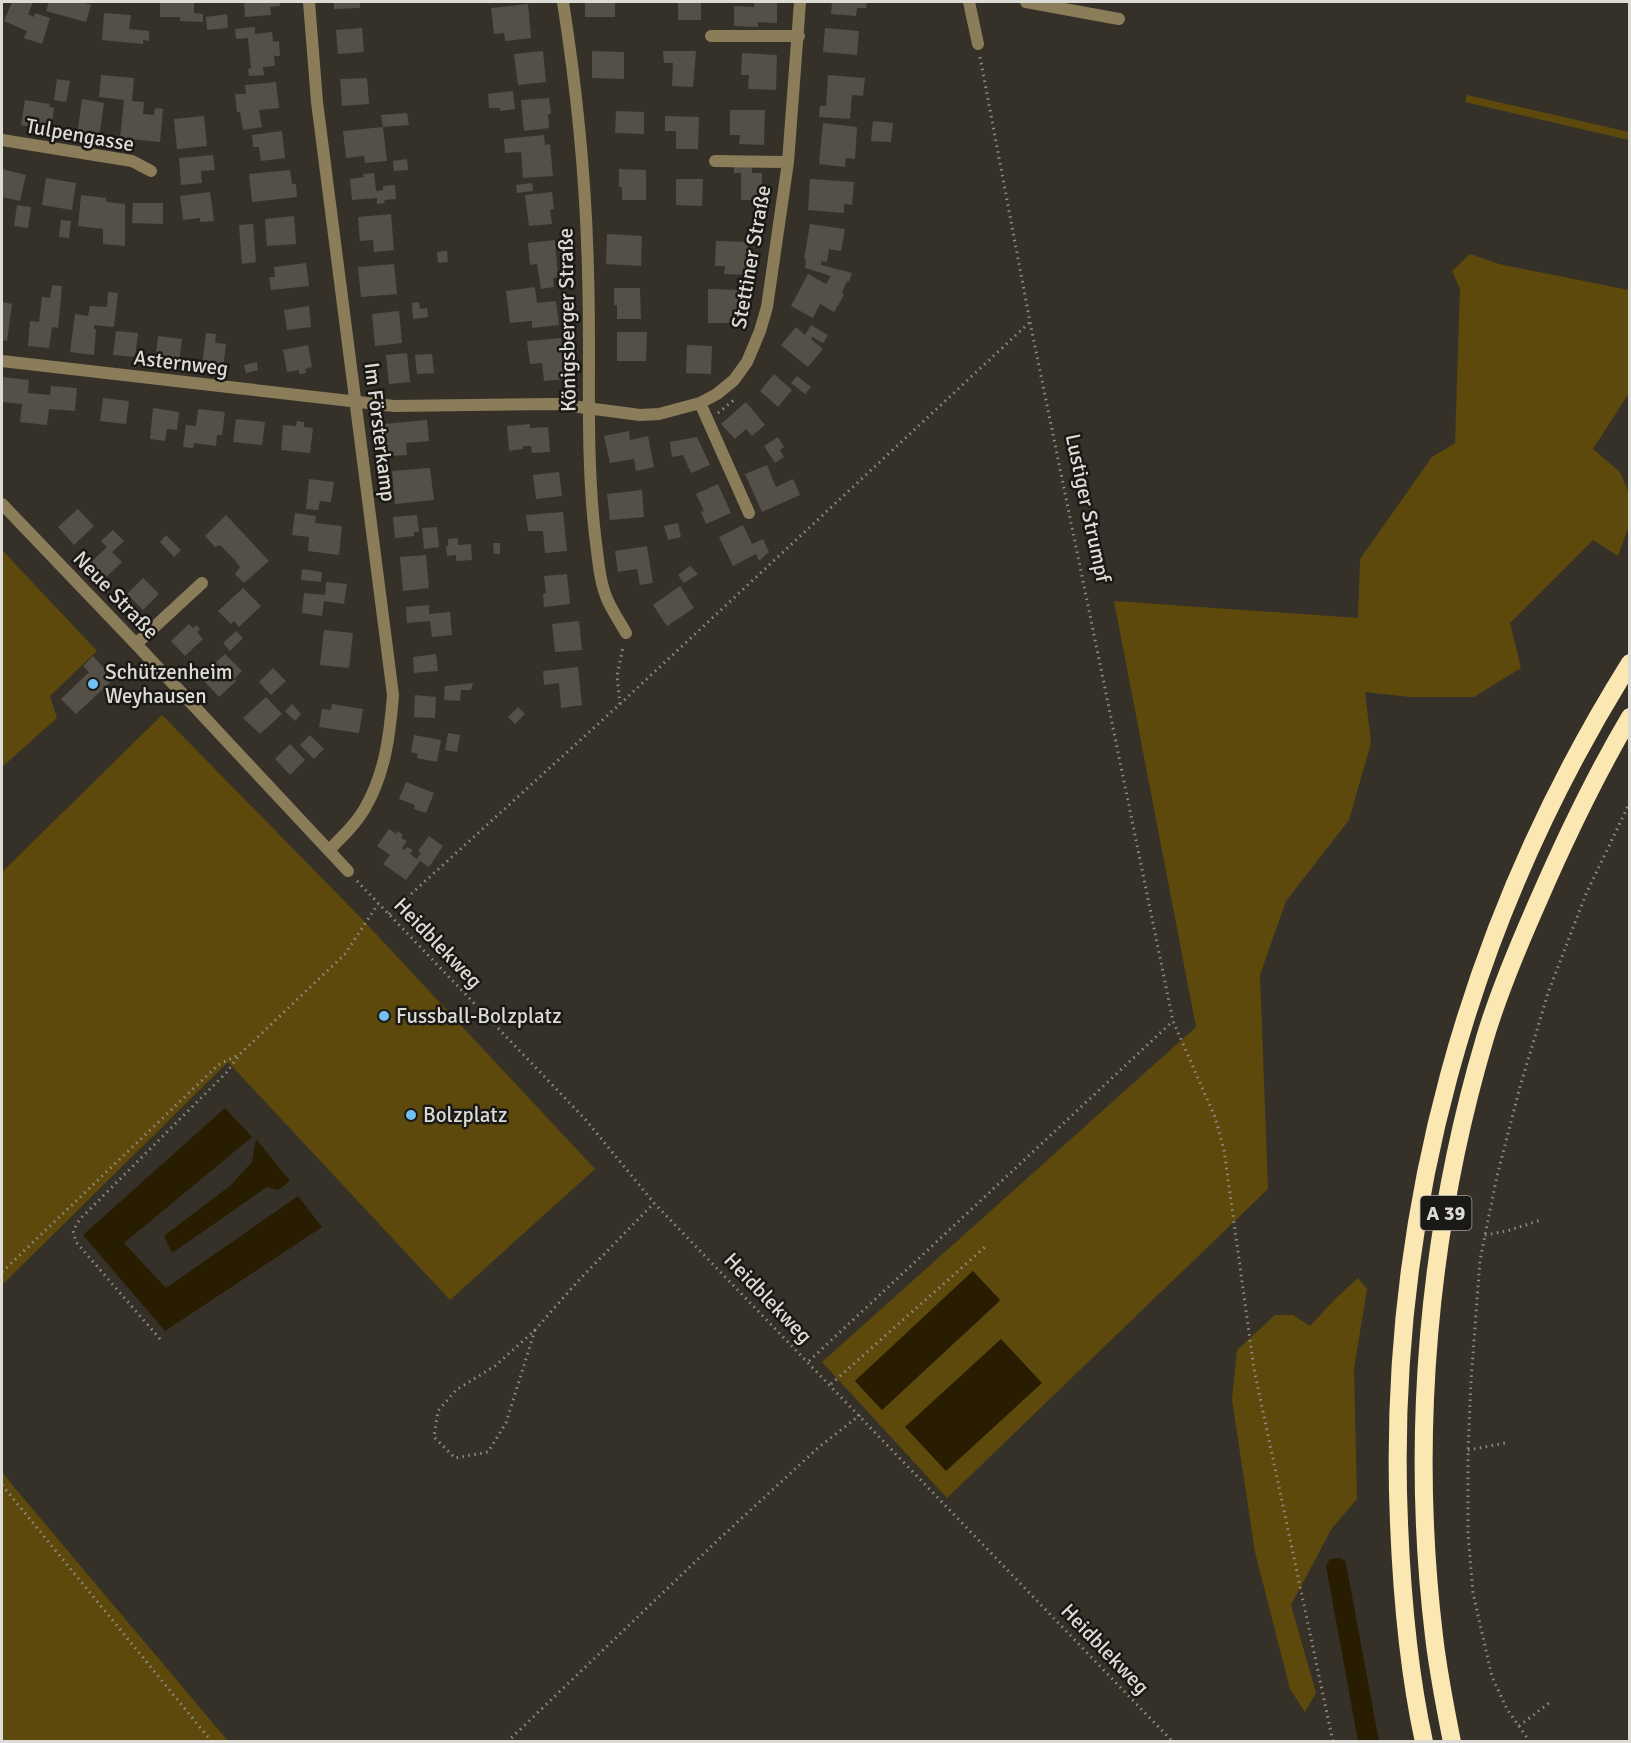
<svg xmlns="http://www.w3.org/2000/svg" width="1631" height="1743" viewBox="0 0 1631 1743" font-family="Signika,sans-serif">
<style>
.green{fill:#5d490b;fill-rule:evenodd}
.water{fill:#281d00}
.building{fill:#545047}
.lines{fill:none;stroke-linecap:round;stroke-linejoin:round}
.path{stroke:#8f8c85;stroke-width:3;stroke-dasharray:1.5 4.5;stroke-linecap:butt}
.minor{stroke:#8b7d59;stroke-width:12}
.motorway{stroke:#fbe7b2;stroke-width:18}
.poi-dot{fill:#72c1f5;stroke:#1b1916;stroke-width:2}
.labels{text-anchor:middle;stroke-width:5;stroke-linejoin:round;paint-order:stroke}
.shield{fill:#1b1916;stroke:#a3a19c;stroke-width:1.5}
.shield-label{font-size:20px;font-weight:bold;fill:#dddbd5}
.street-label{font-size:21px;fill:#dddbd5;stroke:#1b1916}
.poi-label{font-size:21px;fill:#dddbd5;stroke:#1b1916;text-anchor:start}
</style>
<rect width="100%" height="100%" fill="#353129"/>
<path class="green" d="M 1467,95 L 1629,132 L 1629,140 L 1465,102 Z
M 1470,254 L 1499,264 L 1629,290 L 1629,393 L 1593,449 L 1620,472 L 1629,493 L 1629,525 L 1618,556 L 1593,540 L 1510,623 L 1521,668 L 1474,697 L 1410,697 L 1365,692 L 1371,743 L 1349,820 L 1286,901 L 1260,975 L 1268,1189 L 947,1498 L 822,1362 L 1196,1027 L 1114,601 L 1358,618 L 1360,559 L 1432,457 L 1455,443 L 1460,289 L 1452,271 ZM 973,1271 L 1000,1301 L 882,1410 L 855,1381 Z
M 2,550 L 97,651 L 50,696 L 57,718 L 2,767 Z
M 162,715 L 361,918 L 595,1169 L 450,1300 L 228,1062 L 2,1285 L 2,872 Z
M 1358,1278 L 1367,1289 L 1354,1369 L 1357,1499 L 1332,1528 L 1291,1605 L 1316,1693 L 1305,1712 L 1290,1689 L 1255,1552 L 1232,1400 L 1237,1350 L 1275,1315 L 1293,1315 L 1310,1326 L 1335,1299 Z
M 2,1472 L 14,1487 L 228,1741 L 2,1741 Z"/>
<path class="water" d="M 225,1108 L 252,1137 L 124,1243 L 166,1288 L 298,1196 L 322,1227 L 165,1331 L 83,1235 Z
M 256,1139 L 290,1181 L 278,1190 L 267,1187 L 172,1253 L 164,1236 L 231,1185 L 252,1162 Z
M 973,1271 L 1000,1300 L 882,1410 L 855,1381 Z
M 1001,1339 L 1042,1383 L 946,1471 L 905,1427 Z
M 1339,1558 L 1345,1561 L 1347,1569 L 1379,1741 L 1358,1741 L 1326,1566 L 1330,1559 Z"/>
<path class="building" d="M 12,2 L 33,2 L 28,14 L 34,17 L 35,13 L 50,18 L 42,44 L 24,38 L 27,31 L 4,21 Z
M 49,2 L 81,2 L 91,5 L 86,22 L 46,11 Z
M 160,2 L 194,2 L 194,13 L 203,14 L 203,22 L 180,21 L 180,17 L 160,17 Z
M 244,2 L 280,2 L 280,6 L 270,7 L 271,15 L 245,17 Z
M 334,2 L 360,2 L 360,8 L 334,9 Z
M 585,2 L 615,2 L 615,17 L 585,17 Z
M 678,2 L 701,2 L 701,20 L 678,20 Z
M 754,2 L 777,2 L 777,23 L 758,22 L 758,27 L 734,26 L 734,6 L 754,7 Z
M 832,2 L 867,2 L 866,8 L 857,8 L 856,16 L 831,14 Z
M 528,4 L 531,38 L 505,41 L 504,33 L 494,34 L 491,8 Z
M 104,13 L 131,15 L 129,29 L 149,31 L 149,41 L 143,40 L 143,44 L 102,40 Z
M 227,14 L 228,28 L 207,30 L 206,17 Z
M 255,27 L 255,34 L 272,32 L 273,42 L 279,41 L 280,56 L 274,56 L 275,66 L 263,67 L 264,75 L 249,76 L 248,69 L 251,68 L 248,38 L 236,39 L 235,29 Z
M 362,28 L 364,52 L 338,54 L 336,30 Z
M 825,28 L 859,31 L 857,55 L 823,52 Z
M 543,51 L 546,82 L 518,85 L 514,54 Z
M 592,51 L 624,52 L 624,79 L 592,78 Z
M 663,51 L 696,51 L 693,87 L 672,86 L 673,63 L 664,63 Z
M 742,53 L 777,55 L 776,90 L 748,89 L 749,75 L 741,75 Z
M 101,75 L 134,78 L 132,101 L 144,102 L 143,114 L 154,115 L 155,108 L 163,109 L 160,142 L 120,138 L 124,100 L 99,97 Z
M 828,75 L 865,78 L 863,96 L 852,95 L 850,119 L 819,117 L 820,106 L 826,106 Z
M 367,78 L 369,104 L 342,106 L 340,79 Z
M 57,79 L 70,81 L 66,102 L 54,100 Z
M 276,82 L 279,108 L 259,110 L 262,127 L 243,130 L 240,112 L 237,112 L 235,94 L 246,94 L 245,85 Z
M 513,91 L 515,109 L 500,111 L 500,108 L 489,108 L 488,94 Z
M 549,98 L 551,114 L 548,114 L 549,128 L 524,131 L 521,100 Z
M 82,99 L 104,103 L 99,138 L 77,135 Z
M 25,100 L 50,104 L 49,107 L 54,108 L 52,123 L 47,122 L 46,129 L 21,125 Z
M 730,110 L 765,110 L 764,145 L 739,144 L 740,135 L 730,135 Z
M 616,111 L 644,112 L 644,134 L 615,133 Z
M 407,113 L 409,125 L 383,127 L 381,115 Z
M 204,116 L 207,146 L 177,149 L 174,119 Z
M 665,116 L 699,117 L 698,149 L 676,149 L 676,131 L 665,131 Z
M 873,121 L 893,123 L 891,142 L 871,141 Z
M 823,123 L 857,127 L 855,159 L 846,158 L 845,167 L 819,164 Z
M 383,127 L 387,161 L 365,163 L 364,156 L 346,158 L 343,131 Z
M 282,131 L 285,158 L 261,161 L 259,147 L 253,147 L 252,135 Z
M 544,135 L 545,145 L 550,144 L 553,176 L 523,178 L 521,152 L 505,153 L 504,139 Z
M 213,155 L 215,170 L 201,171 L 202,183 L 181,185 L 179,158 Z
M 407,159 L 408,170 L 394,171 L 393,161 Z
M 734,166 L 752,166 L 752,173 L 762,173 L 762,200 L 741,200 L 741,173 L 734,173 Z
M 2,169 L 26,175 L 20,201 L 2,197 Z
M 619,169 L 646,170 L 646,200 L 622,200 L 622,187 L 619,187 Z
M 290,170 L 292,184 L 296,184 L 297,197 L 252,202 L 249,174 Z
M 374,173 L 376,191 L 383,190 L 383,186 L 395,185 L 396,199 L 384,200 L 385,203 L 377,204 L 377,198 L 352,200 L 350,179 L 364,177 L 363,174 Z
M 46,178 L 76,183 L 72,210 L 42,205 Z
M 676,179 L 703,179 L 702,206 L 676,205 Z
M 810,179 L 854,182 L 852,205 L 844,204 L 844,213 L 808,210 Z
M 532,183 L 533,191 L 517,193 L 516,185 Z
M 210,192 L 214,221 L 200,222 L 200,218 L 183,220 L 180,196 Z
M 552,192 L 554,209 L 550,210 L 552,224 L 529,226 L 525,195 Z
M 81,195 L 106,198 L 106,202 L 125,204 L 125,246 L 103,244 L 103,229 L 78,226 Z
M 133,203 L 163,203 L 163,224 L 132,223 Z
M 17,205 L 31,207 L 28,228 L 14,226 Z
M 391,214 L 394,250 L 374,252 L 373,240 L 360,241 L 358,217 Z
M 294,216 L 296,244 L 267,246 L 265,219 Z
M 61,220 L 71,221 L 69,238 L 59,237 Z
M 253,224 L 256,262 L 242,264 L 239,225 Z
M 810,224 L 845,229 L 841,251 L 829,249 L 827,262 L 821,261 L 821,265 L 852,273 L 849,282 L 847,281 L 842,293 L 844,295 L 834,312 L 820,304 L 813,318 L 791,306 L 808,274 L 826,284 L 831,276 L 805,268 L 806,259 L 804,259 Z
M 607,234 L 642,236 L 641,266 L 606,264 Z
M 555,240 L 558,277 L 553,278 L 554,287 L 541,289 L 537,264 L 530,265 L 528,243 Z
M 716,241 L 748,242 L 748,251 L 750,251 L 750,275 L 724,274 L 725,266 L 715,266 Z
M 447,251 L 448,262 L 438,263 L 437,252 Z
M 306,263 L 309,286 L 271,290 L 269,277 L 275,277 L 274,267 Z
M 394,264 L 397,294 L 361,297 L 358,267 Z
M 52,285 L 62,286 L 58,328 L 52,327 L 49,348 L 28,346 L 30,321 L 39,322 L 42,297 L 50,298 Z
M 535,287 L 537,303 L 556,301 L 559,325 L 532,328 L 532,321 L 510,323 L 506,291 Z
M 614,288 L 640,288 L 641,319 L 617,319 L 617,305 L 614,305 Z
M 708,289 L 740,290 L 740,323 L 708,323 Z
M 108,292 L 118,293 L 114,327 L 94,325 L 94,329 L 96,329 L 94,355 L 70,352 L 75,314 L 88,316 L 90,306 L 107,307 Z
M 2,302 L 12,304 L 7,341 L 2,340 Z
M 419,302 L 420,309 L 427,308 L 428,317 L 413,319 L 412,303 Z
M 309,306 L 311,327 L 287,330 L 284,310 Z
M 399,311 L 402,343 L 375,346 L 372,314 Z
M 811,325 L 828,335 L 823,343 L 812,337 L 811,339 L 823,349 L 808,367 L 781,345 L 796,327 L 805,335 Z
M 116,331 L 138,333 L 135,357 L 113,355 Z
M 617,332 L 647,332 L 646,361 L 617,361 Z
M 206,333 L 216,334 L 215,343 L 226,344 L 223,369 L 202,366 Z
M 158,336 L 182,339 L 179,364 L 155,362 Z
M 561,338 L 566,379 L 544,381 L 542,363 L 530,364 L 527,341 Z
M 308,345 L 312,367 L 305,369 L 306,373 L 299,374 L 299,370 L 287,372 L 283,350 Z
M 687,345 L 712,346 L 711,374 L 686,373 Z
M 407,353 L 410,382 L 389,384 L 386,355 Z
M 432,354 L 434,373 L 417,374 L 415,355 Z
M 257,362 L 258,370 L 246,373 L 244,365 Z
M 774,374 L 792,390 L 778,407 L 760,391 Z
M 797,376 L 811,387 L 805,394 L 791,383 Z
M 2,377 L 29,380 L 28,393 L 50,395 L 51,386 L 77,388 L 75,411 L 49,409 L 47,425 L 20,422 L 22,404 L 2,402 Z
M 103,398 L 129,401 L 126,424 L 100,421 Z
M 746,402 L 765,425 L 752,436 L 746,429 L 735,439 L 721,424 Z
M 153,408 L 179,412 L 177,430 L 167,429 L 165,441 L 150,439 Z
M 198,409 L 225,412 L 222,435 L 217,435 L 216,446 L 194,443 L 193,448 L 183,447 L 186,425 L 196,426 Z
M 236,419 L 265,422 L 262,445 L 233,442 Z
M 427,420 L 429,441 L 406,443 L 407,455 L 388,456 L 385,424 Z
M 297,421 L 304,422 L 304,427 L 313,428 L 310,453 L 281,450 L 283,425 L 296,426 Z
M 530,424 L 530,428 L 548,427 L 550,452 L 532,453 L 531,446 L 523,446 L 523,449 L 509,451 L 507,426 Z
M 629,431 L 630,440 L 648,436 L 654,467 L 636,471 L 634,459 L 610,463 L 604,436 Z
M 697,437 L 710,465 L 691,473 L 683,455 L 672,457 L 670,442 Z
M 778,437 L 784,447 L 780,450 L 784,457 L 775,463 L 764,446 Z
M 767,465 L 776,487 L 793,479 L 800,495 L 762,512 L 745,474 Z
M 430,468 L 434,500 L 395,504 L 392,471 Z
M 559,472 L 562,496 L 536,499 L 533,475 Z
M 309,479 L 334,482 L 331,502 L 320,501 L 318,510 L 306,509 Z
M 718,484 L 731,513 L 706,524 L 701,512 L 704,511 L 696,494 Z
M 642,490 L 644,517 L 610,520 L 607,494 Z
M 78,509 L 94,526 L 74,545 L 58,527 Z
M 563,512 L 567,551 L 545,553 L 543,531 L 528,531 L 526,515 Z
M 295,513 L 316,516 L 315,523 L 342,526 L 339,555 L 308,551 L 309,537 L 292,535 Z
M 226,515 L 269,561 L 244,583 L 235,574 L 240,567 L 235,560 L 220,545 L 215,547 L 205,536 Z
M 417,515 L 419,532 L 414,532 L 414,536 L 395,538 L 393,517 Z
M 678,523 L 681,537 L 668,540 L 664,526 Z
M 743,525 L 752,544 L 763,539 L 769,552 L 759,561 L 756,554 L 733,566 L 719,537 Z
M 437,527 L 439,547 L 424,549 L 422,528 Z
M 113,530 L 124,541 L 112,552 L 122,562 L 103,580 L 88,565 L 107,547 L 101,541 Z
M 166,535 L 181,550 L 174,557 L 160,542 Z
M 458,538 L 458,545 L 471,544 L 472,560 L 456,561 L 456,555 L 447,556 L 446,546 L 448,546 L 448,539 Z
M 493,543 L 500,543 L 500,554 L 494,554 Z
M 647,546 L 653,583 L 640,585 L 637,569 L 618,572 L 615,551 Z
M 426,555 L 429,588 L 403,591 L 400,557 Z
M 690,566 L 698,574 L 684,583 L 678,575 Z
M 302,569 L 322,572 L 321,582 L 301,580 Z
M 567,574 L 570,604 L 544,607 L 543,594 L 546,593 L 544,576 Z
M 143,578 L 159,594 L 143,610 L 127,594 Z
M 326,582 L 347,584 L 344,604 L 324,601 L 322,616 L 302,613 L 304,593 L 325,595 Z
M 680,586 L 694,608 L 667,626 L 653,605 Z
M 243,588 L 261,606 L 239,627 L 234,621 L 231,624 L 218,611 Z
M 429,605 L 429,614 L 450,612 L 452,635 L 432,637 L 430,621 L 407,623 L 406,607 Z
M 579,621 L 582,650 L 555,652 L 552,624 Z
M 189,624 L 193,628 L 196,625 L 200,629 L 197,632 L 203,639 L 185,656 L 171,641 Z
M 324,630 L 353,633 L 349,668 L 320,665 Z
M 236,631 L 243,638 L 230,651 L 223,643 Z
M 225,654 L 242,671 L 234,679 L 236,681 L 219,697 L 203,680 L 215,669 L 212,666 Z
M 436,654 L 438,671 L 414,673 L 413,657 Z
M 93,656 L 114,679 L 76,714 L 61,699 L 89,672 L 83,666 Z
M 578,667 L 582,705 L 561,708 L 559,683 L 544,685 L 543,671 Z
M 273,668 L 286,681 L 271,695 L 259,682 Z
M 473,683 L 471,690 L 461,690 L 460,701 L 444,700 L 445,686 Z
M 415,695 L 436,697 L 435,718 L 414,717 Z
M 266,697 L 282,714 L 260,734 L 243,718 Z
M 292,704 L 301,714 L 295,721 L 285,711 Z
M 332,704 L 363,709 L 359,733 L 319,727 L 322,709 L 331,710 Z
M 518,707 L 525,714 L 515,724 L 508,717 Z
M 448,733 L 460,735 L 457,752 L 445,750 Z
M 310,735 L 324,749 L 314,759 L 300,745 Z
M 414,735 L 441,740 L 437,762 L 417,758 L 418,754 L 411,752 Z
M 290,744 L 305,760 L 290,775 L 275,759 Z
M 406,782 L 434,793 L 426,813 L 414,809 L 415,805 L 399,799 Z
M 389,829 L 396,834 L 398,831 L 403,835 L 401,838 L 407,841 L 402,848 L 405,850 L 407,847 L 413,850 L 410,854 L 417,859 L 421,853 L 418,851 L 429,836 L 443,846 L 429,867 L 420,861 L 406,880 L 383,864 L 390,855 L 377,846 Z"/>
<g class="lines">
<path class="path" d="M 980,57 L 1030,322 L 1173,1021 L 1215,1117 L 1224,1150 L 1254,1369 L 1333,1742
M 718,413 L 734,400
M 620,704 L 617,676 L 623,647
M 357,881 L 585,1119 L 654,1203 L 1173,1742
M 389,914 L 620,704 L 1030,322
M 1485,1235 L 1507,1231 L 1541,1220
M 2,1272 L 218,1065 L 238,1055
M 535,1330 L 506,1423 L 488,1452 L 455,1458 L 434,1437 L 438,1411 L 456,1390 L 495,1366 L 535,1330 L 578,1281 L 654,1203
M 160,1339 L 76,1242 L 73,1231 L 80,1219 L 226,1073 L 240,1054 L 345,954 L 378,904
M 809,1361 L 1173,1021
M 831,1384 L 985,1247
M 1468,1450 L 1505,1443
M 2,1485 L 212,1742
M 1519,1726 L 1549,1703
M 507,1742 L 718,1540 L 819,1447 L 860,1415
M 1530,1742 L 1507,1709 L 1492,1677 L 1473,1593 L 1468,1533 L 1468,1450 L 1471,1381 L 1480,1260 L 1497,1176 L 1520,1087 L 1548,993 L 1586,894 L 1630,802"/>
<path class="minor" d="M 309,2 L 317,102 L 393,695 C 390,734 385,774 365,808 C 356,824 342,837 329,850
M 563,2 C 577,91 586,182 588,272 C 591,360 585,447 595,535 C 598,556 599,582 608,601 C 613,612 620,622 626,633
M 969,2 L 978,44
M 1026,2 L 1119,19
M 711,36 L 799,36
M 2,140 L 132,161 L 151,171
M 715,161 L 788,162
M 2,361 L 394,406 L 556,404 L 640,415 L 659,414 L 700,403 L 717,394 L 734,380 L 747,362 L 760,331 L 767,307 L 788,162 L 800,2
M 700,403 L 749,513
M 2,504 L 136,644 L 348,871
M 136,644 L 202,583"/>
<path class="motorway" d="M 1424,1742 C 1408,1669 1402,1597 1399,1523 C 1386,1218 1468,922 1630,663
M 1452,1742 C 1445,1707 1438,1671 1434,1636 C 1410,1437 1428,1230 1485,1038 C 1499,991 1519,944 1539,899 C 1566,837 1595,776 1630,717"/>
</g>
<g class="poi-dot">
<circle cx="93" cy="684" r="6"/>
<circle cx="384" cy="1016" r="6"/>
<circle cx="411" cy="1115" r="6"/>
</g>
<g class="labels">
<rect class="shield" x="1420.5" y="1196" width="51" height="34" rx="4.5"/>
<g class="shield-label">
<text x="1446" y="1220">A 39</text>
</g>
<g class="street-label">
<text transform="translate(80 135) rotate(10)" y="7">Tulpengasse</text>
<text transform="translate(751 257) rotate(-80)" y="7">Stettiner Straße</text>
<text transform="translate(567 320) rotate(-91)" y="7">Königsberger Straße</text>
<text transform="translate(181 363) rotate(7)" y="7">Asternweg</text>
<text transform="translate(380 432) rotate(83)" y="7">Im Försterkamp</text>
<text transform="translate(1088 508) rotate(78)" y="7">Lustiger Strumpf</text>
<text transform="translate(116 595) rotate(46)" y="7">Neue Straße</text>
<text transform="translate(438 943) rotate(46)" y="7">Heidblekweg</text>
<text transform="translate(768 1298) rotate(46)" y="7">Heidblekweg</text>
<text transform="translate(1105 1649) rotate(46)" y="7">Heidblekweg</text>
</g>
<g class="poi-label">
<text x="105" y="679">Schützenheim<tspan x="105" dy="24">Weyhausen</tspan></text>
<text x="396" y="1023">Fussball-Bolzplatz</text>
<text x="423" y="1122">Bolzplatz</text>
</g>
</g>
<rect width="1631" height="1743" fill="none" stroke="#dddbd5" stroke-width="6"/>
</svg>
